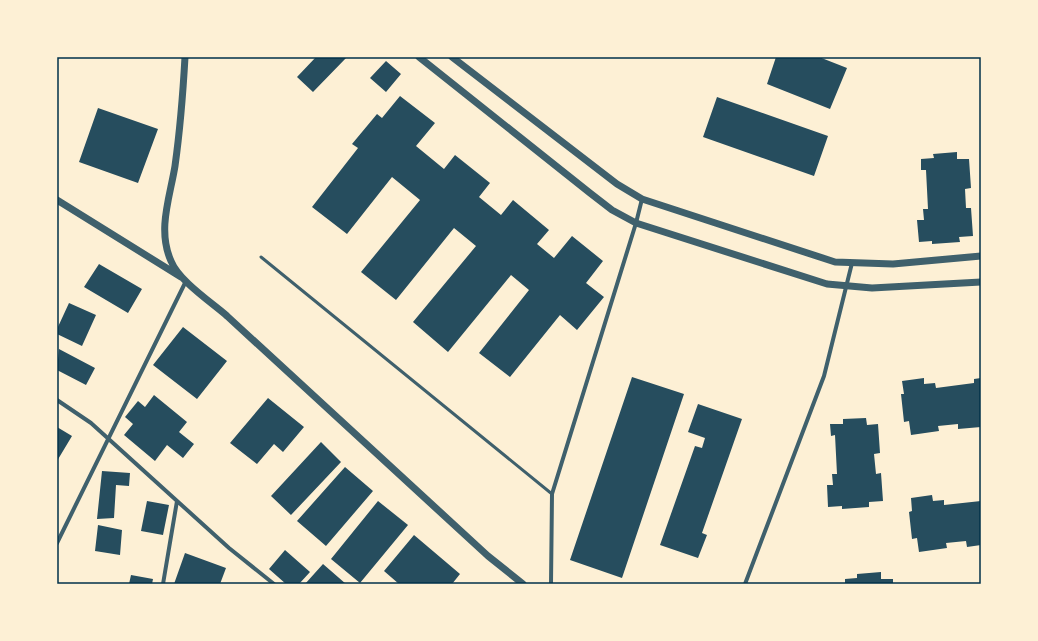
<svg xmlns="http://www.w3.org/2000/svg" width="1038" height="641" viewBox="0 0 1038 641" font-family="'Work Sans',sans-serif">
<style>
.building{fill:#264d5e}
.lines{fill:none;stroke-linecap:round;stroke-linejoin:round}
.service{stroke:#3f606c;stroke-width:3}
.minor{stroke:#3f606c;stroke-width:4}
.tertiary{stroke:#3f606c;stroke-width:7}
.neatline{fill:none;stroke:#003049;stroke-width:1.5}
</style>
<rect width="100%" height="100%" fill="#fdf0d5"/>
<path class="building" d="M 316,57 L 347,57 L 313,92 L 297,77 Z
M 776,57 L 819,57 L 847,68 L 830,109 L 767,84 Z
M 386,61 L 401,74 L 386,92 L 370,78 Z
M 400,96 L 435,123 L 416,146 L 444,169 L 455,155 L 490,183 L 479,197 L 501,215 L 513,200 L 549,230 L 537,244 L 554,258 L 572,236 L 603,261 L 586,283 L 604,297 L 577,330 L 560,315 L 510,377 L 479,353 L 529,290 L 511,275 L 448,352 L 413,322 L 476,246 L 454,228 L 396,300 L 361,272 L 420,200 L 392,177 L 347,234 L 312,207 L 358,148 L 352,144 L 377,114 L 382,118 Z
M 717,97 L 828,136 L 814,176 L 703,137 Z
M 98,108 L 158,129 L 138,183 L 79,162 Z
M 957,152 L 957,159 L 969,159 L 971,188 L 965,189 L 966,208 L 971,208 L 973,236 L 959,237 L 960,242 L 932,244 L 932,241 L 919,242 L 917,220 L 924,220 L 923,209 L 928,209 L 926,170 L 921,170 L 921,159 L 934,158 L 933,154 Z
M 99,264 L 142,289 L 128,313 L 84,287 Z
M 69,303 L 96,315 L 82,346 L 57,334 L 57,329 Z
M 183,327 L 227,361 L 197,399 L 153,365 Z
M 59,349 L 95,368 L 86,385 L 57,370 Z
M 632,377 L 684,394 L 622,578 L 570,560 Z
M 924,378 L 924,384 L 935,383 L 936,388 L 974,383 L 974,379 L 981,378 L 981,427 L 958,429 L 958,424 L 938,426 L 939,431 L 911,435 L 909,421 L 904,422 L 901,394 L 904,394 L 902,381 Z
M 154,395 L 187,422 L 179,432 L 194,444 L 183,458 L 167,445 L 155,461 L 124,435 L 133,424 L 125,417 L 138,401 L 145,407 Z
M 268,398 L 304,427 L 283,452 L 274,444 L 257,464 L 230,443 Z
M 698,404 L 742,419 L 702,533 L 707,535 L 698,558 L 660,545 L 695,446 L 702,448 L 705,438 L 688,432 Z
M 866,418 L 867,425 L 878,424 L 880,453 L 874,454 L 876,474 L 881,473 L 883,501 L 869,502 L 869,507 L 842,509 L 842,506 L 828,507 L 827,485 L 833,485 L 832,474 L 837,474 L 835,435 L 831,436 L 830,424 L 843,424 L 843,419 Z
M 57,427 L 72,436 L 57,461 Z
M 321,442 L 341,462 L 291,515 L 271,496 Z
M 345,467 L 373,491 L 326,546 L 297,521 Z
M 102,471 L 130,473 L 129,486 L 116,485 L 114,518 L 97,519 Z
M 932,495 L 933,501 L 944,500 L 944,505 L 981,501 L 981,545 L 967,547 L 966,541 L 946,543 L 947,548 L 919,552 L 917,538 L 912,539 L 909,512 L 912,511 L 911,498 Z
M 147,501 L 169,505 L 163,535 L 141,531 Z
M 378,501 L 408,525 L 360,583 L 331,559 Z
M 98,525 L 122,530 L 120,555 L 95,551 Z
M 414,535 L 460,574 L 452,584 L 399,584 L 384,571 Z
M 285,550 L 310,572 L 299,584 L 286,584 L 269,569 Z
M 185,553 L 226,568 L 220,584 L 174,584 Z
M 323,564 L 346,584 L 305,584 Z
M 881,572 L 881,579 L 893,579 L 893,584 L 845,584 L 845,579 L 857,578 L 857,574 Z
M 131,575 L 153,579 L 152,584 L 129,584 Z"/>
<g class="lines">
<path class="service" d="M 261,257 L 552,494"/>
<path class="minor" d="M 57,400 L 91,423 L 229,548 L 274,584
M 57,543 L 186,281
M 163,584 L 177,501
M 551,584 L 552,494 L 636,223 L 642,199
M 745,584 L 824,376 L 852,263"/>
<path class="tertiary" d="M 185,57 C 183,93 180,130 175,166 C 170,197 157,230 171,261 C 179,281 211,302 227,316 L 488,556 L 523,584
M 419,57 L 590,193 L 612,210 L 636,223 L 827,284 L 872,288 L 981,282
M 452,57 L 617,184 L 642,199 L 835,262 L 893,264 L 981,256
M 57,200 L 181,277"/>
</g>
<rect width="1038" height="641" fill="none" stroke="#fdf0d5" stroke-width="116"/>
<rect x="58" y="58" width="922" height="525" class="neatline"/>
</svg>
